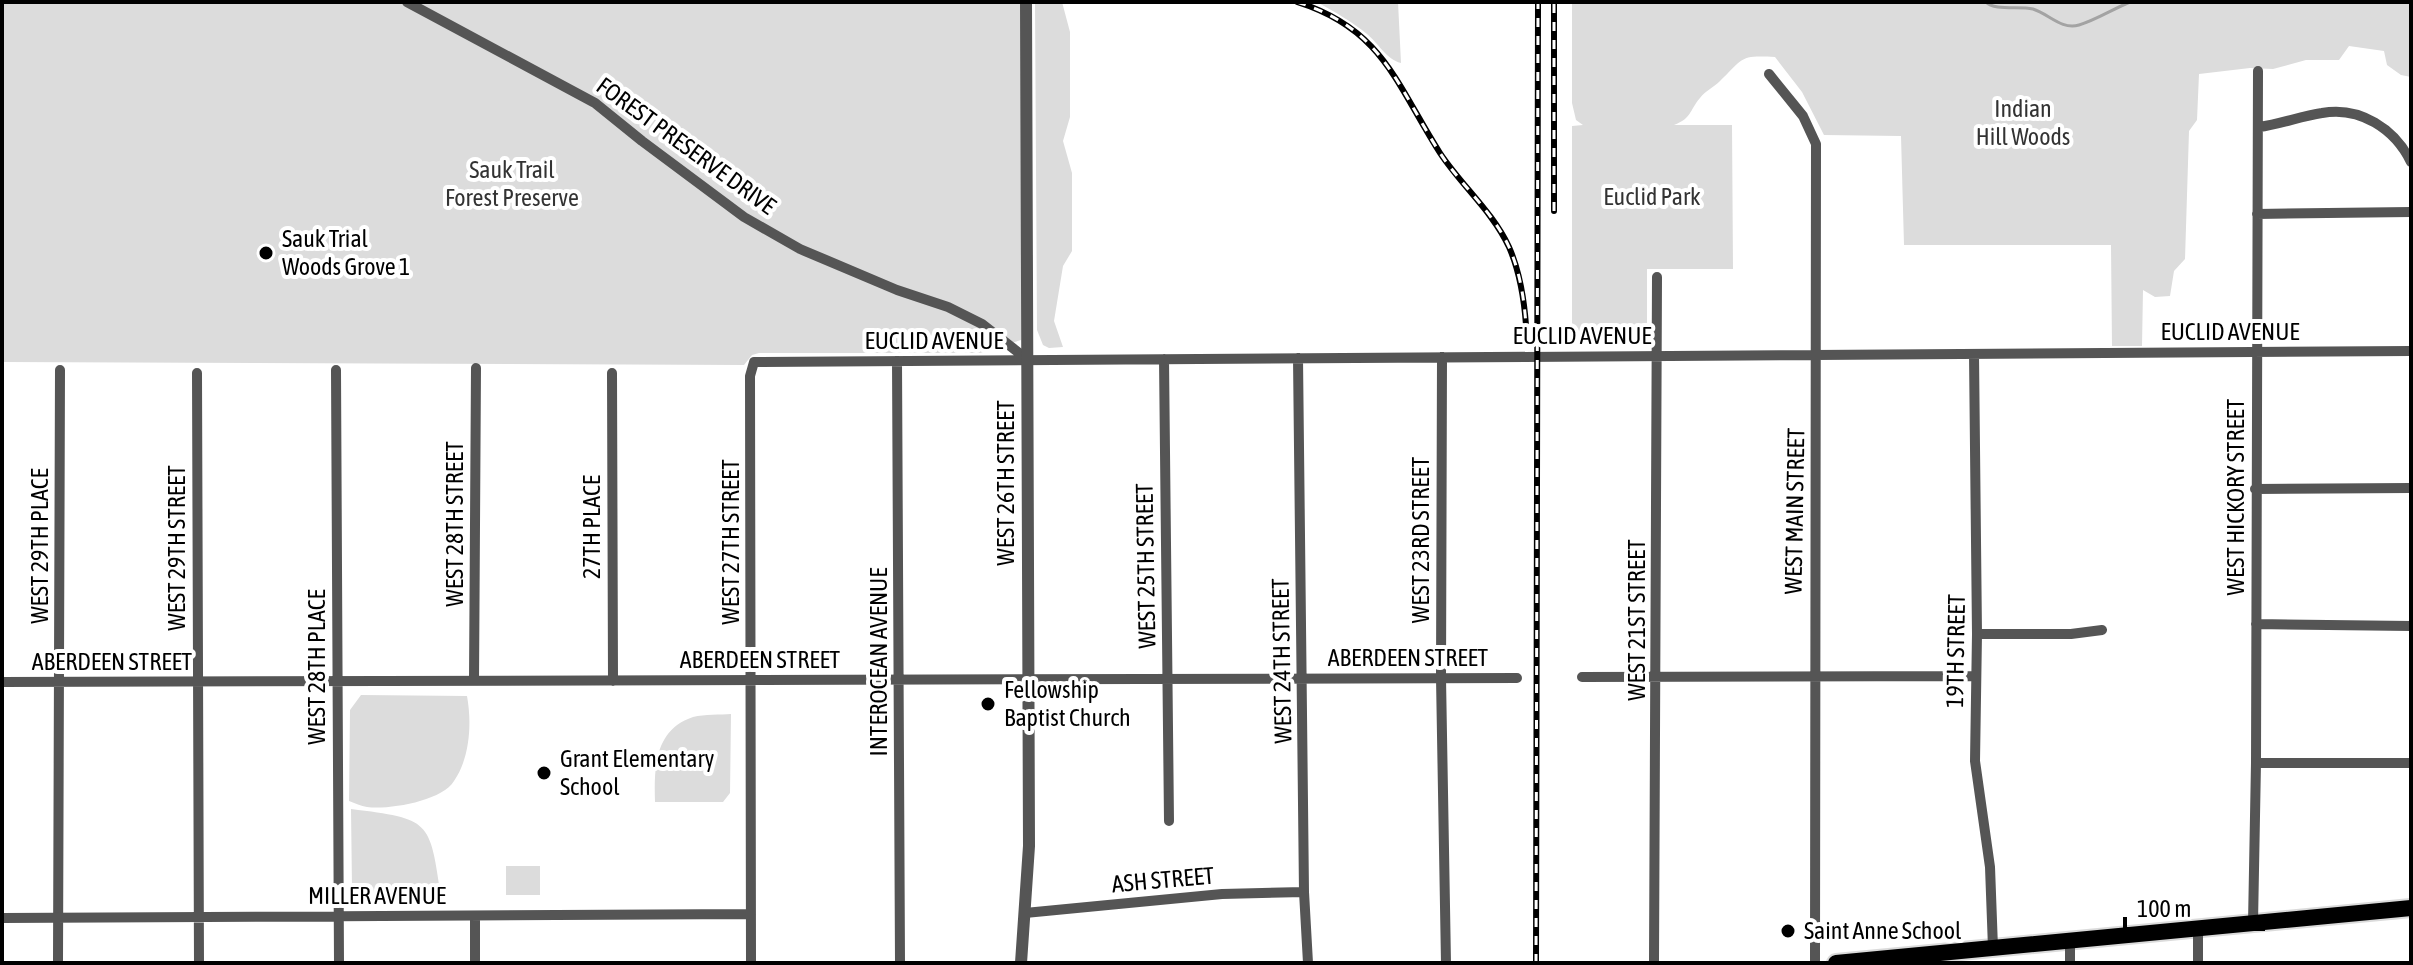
<svg xmlns="http://www.w3.org/2000/svg" width="2413" height="965" viewBox="0 0 2413 965" font-family="'Asap Condensed',sans-serif">
<style>
.green{fill:#dcdcdc}
.lines{fill:none;stroke-linecap:round;stroke-linejoin:round}
.stream{stroke:#a3a3a3;stroke-width:3}
.primary-casing{stroke:#dbdbdb;stroke-width:20}
.minor{stroke:#555;stroke-width:10}
.tertiary{stroke:#555;stroke-width:12}
.primary{stroke:#000;stroke-width:16}
.rail-casing{stroke:#000;stroke-width:6}
.rail{stroke:#fff;stroke-width:3;stroke-dasharray:9;stroke-linecap:butt}
.poi-dot{fill:#000;stroke:#fff;stroke-width:3}
.labels{text-anchor:middle;stroke-width:8;stroke-linejoin:round;paint-order:stroke}
.park-label{font-size:24px;fill:#333;stroke:#fff}
.street-label{font-size:24px;fill:#000;stroke:#fff}
.poi-label{font-size:24px;fill:#000;stroke:#fff;text-anchor:start}
</style>
<rect width="100%" height="100%" fill="#fff"/>
<path class="green" d="M 2,2 L 1021,2 L 1021,340 L 980,353 L 759,353 L 752,355 L 744,365 L 2,362 Z
M 1035,2 L 1062,2 L 1070,32 L 1070,117 L 1063,141 L 1072,173 L 1072,251 L 1063,266 L 1054,321 L 1063,347 L 1049,348 L 1043,345 L 1037,330 Z
M 1317,2 L 1398,2 L 1401,63 C 1386,59 1379,44 1367,34 C 1351,21 1335,12 1317,2 Z
M 1572,2 L 2411,2 L 2411,77 L 2401,75 L 2387,65 L 2384,51 L 2349,46 L 2339,60 L 2306,60 L 2273,69 L 2250,68 L 2199,74 L 2197,120 L 2189,131 L 2185,259 L 2174,271 L 2170,296 L 2155,297 L 2143,290 L 2142,346 L 2112,346 L 2111,245 L 1904,245 L 1901,136 L 1824,135 L 1802,92 L 1775,57 C 1739,55 1744,58 1720,81 C 1714,87 1705,91 1700,98 C 1689,111 1692,118 1674,125 L 1732,125 L 1733,269 L 1647,269 L 1647,333 L 1572,334 L 1572,126 L 1583,125 L 1576,120 L 1572,103 Z
M 361,695 L 467,696 C 472,723 470,758 454,781 C 442,801 389,810 367,807 C 361,806 355,803 349,801 L 350,710 Z
M 731,714 L 730,793 L 723,802 L 655,802 C 654,769 654,730 693,717 C 705,714 720,715 731,714 Z
M 351,809 C 430,819 430,819 441,898 L 358,897 L 352,888 Z
M 506,866 L 540,866 L 540,895 L 506,895 Z"/>
<g class="lines">
<path class="stream" d="M 1986,2 C 1994,11 2019,6 2033,9 C 2049,14 2061,30 2079,25 C 2096,20 2113,9 2130,2"/>
<g class="primary-casing">
<path id="primary" d="M 1836,963 L 2411,908"/>
</g>
<path class="minor" d="M 407,2 L 595,103 L 642,141 L 744,217 L 800,249 L 897,290 L 948,307 L 982,324 L 1028,360
M 1769,74 L 1803,116 L 1816,144 L 1815,963
M 2259,127 C 2281,124 2301,116 2322,113 C 2360,106 2395,129 2411,162
M 2257,214 L 2411,212
M 1974,354 L 1977,634 L 1975,761 L 1990,867 L 1993,948
M 1442,357 L 1441,678 L 1446,963
M 1298,358 L 1304,892 L 1308,963
M 1164,359 L 1169,821
M 897,361 L 900,963
M 336,370 L 339,963
M 197,373 L 199,963
M 612,373 L 613,681
M 2255,489 L 2411,488
M 2256,624 L 2411,626
M 1977,634 L 2071,634 L 2102,630
M 1582,677 L 1975,676
M 474,681 L 476,368
M 2,682 L 1517,678
M 2256,763 L 2411,763
M 1025,913 L 1222,894 L 1304,892
M 475,916 L 475,963
M 2,918 L 751,914
M 2253,923 L 2256,763 L 2258,71
M 2070,940 L 2070,963
M 58,963 L 60,370
M 751,963 L 750,376 L 754,362 L 2411,351
M 1654,963 L 1657,277
M 2198,963 L 2198,928"/>
<path class="tertiary" d="M 1021,963 L 1029,846 L 1026,2"/>
<use href="#primary" class="primary"/>
<g class="rail-casing">
<path id="rail" d="M 1297,2 C 1383,29 1396,84 1440,153 C 1461,185 1493,212 1509,247 C 1520,272 1524,298 1526,325
M 1554,211 L 1554,2
M 1536,963 L 1538,2"/>
</g>
<use href="#rail" class="rail"/>
</g>
<g class="poi-dot">
<circle cx="266" cy="253" r="8"/>
<circle cx="988" cy="704" r="8"/>
<circle cx="544" cy="773" r="8"/>
<circle cx="1788" cy="931" r="8"/>
</g>
<g class="labels">
<g class="park-label">
<text x="2023" y="117">Indian<tspan x="2023" dy="28">Hill Woods</tspan></text>
<text x="512" y="178">Sauk Trail<tspan x="512" dy="28">Forest Preserve</tspan></text>
<text x="1652" y="205">Euclid Park</text>
</g>
<g class="street-label">
<text transform="translate(686 146) rotate(36)" y="8">FOREST PRESERVE DRIVE</text>
<text x="2230" y="340">EUCLID AVENUE</text>
<text x="1582" y="344">EUCLID AVENUE</text>
<text x="934" y="349">EUCLID AVENUE</text>
<text transform="translate(1006 483) rotate(-90)" y="8">WEST 26TH STREET</text>
<text transform="translate(2236 497) rotate(-90)" y="8">WEST HICKORY STREET</text>
<text transform="translate(1795 511) rotate(-89)" y="8">WEST MAIN STREET</text>
<text transform="translate(455 524) rotate(-90)" y="8">WEST 28TH STREET</text>
<text transform="translate(592 527) rotate(-90)" y="8">27TH PLACE</text>
<text transform="translate(1421 540) rotate(-90)" y="8">WEST 23RD STREET</text>
<text transform="translate(731 542) rotate(-90)" y="8">WEST 27TH STREET</text>
<text transform="translate(40 546) rotate(-90)" y="8">WEST 29TH PLACE</text>
<text transform="translate(177 548) rotate(-90)" y="8">WEST 29TH STREET</text>
<text transform="translate(1146 566) rotate(-91)" y="8">WEST 25TH STREET</text>
<text transform="translate(1637 620) rotate(-90)" y="8">WEST 21ST STREET</text>
<text transform="translate(1956 651) rotate(-89)" y="8">19TH STREET</text>
<text x="1408" y="666">ABERDEEN STREET</text>
<text x="760" y="668">ABERDEEN STREET</text>
<text transform="translate(1282 661) rotate(-91)" y="8">WEST 24TH STREET</text>
<text x="112" y="670">ABERDEEN STREET</text>
<text transform="translate(879 662) rotate(-90)" y="8">INTEROCEAN AVENUE</text>
<text transform="translate(317 667) rotate(-90)" y="8">WEST 28TH PLACE</text>
<text transform="translate(1163 880) rotate(-5)" y="8">ASH STREET</text>
<text x="377" y="904">MILLER AVENUE</text>
</g>
<g class="poi-label">
<text x="282" y="247">Sauk Trial<tspan x="282" dy="28">Woods Grove 1</tspan></text>
<text x="1004" y="698">Fellowship<tspan x="1004" dy="28">Baptist Church</tspan></text>
<text x="560" y="767">Grant Elementary<tspan x="560" dy="28">School</tspan></text>
<text x="1804" y="939">Saint Anne School</text>
</g>
</g>
<rect width="2413" height="965" fill="none" stroke="#000000" stroke-width="8"/>
<path d="M2125 917v12h138v-12" fill="none" stroke="#000000" stroke-width="4"/>
<text x="2137" y="917" font-size="24" fill="#000000" stroke="#ffffff" stroke-width="6" paint-order="stroke">100 m</text>
</svg>
